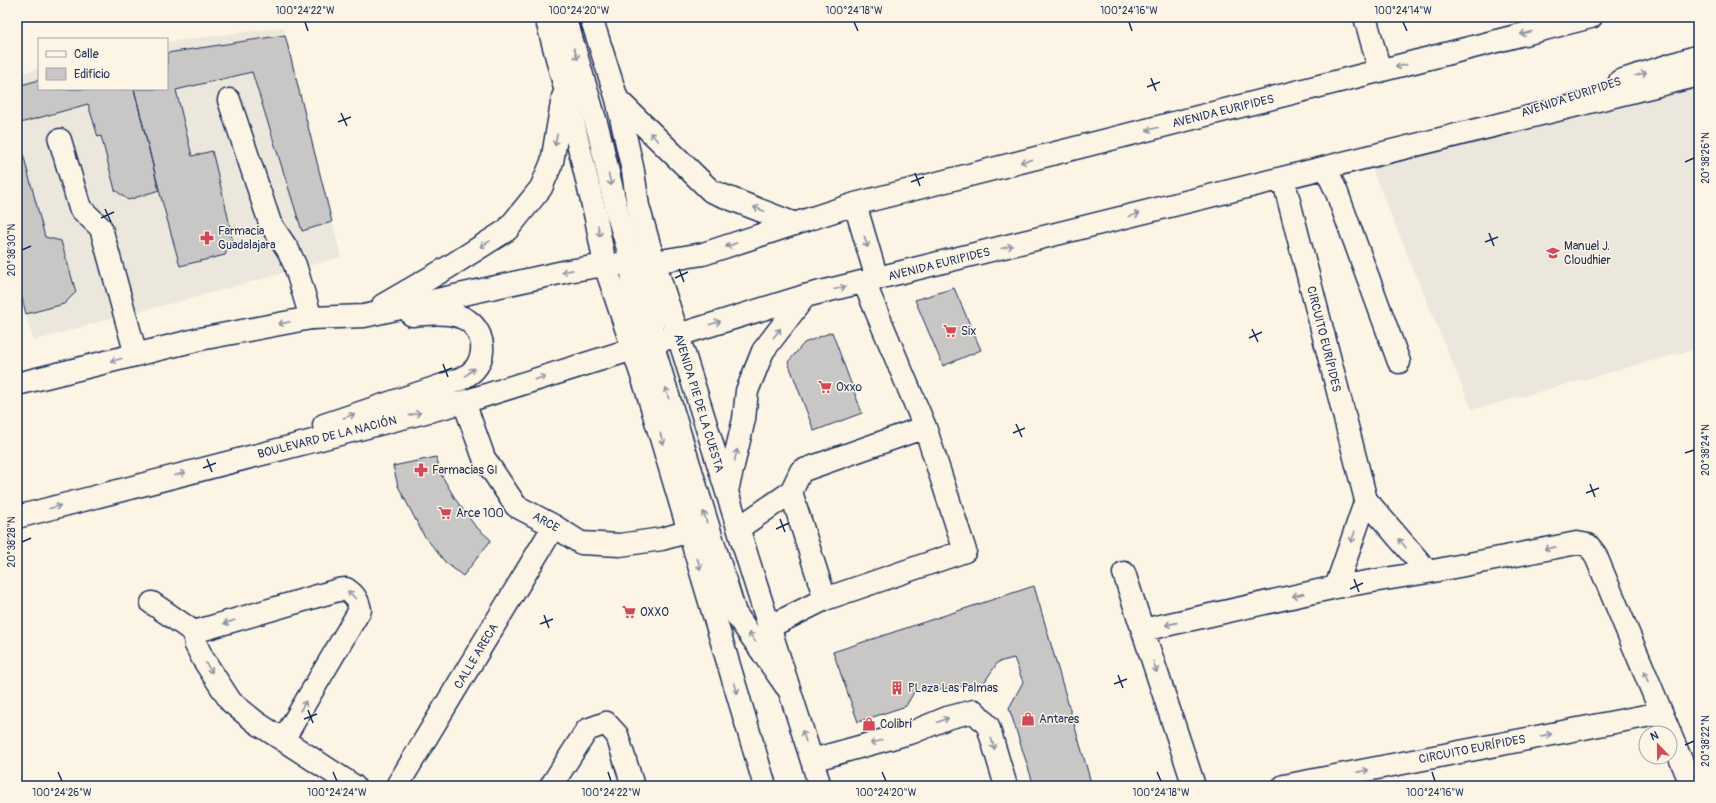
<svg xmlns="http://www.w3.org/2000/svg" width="1716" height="803" viewBox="0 0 1716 803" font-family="Pangolin,sans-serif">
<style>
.built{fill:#ece7dc}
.building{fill:#c8c7c6;stroke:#1b2f5e}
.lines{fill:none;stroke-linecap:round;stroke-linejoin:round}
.minor-casing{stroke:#1b2f5e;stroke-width:25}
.major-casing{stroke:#1b2f5e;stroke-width:25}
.minor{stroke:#fcf5e5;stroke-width:22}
.major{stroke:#fcf5e5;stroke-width:22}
.oneway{stroke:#8c92a2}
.ticks{fill:none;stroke:#1b2f5e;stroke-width:1.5}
.labels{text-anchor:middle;stroke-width:3;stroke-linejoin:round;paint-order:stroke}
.street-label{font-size:12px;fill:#1b2f5e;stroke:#fcf5e5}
.poi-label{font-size:12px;fill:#1b2f5e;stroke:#fcf5e5;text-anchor:start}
.neatline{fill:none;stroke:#1b2f5e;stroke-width:1.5}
.ticks-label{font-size:10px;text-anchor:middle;fill:#1b2f5e}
</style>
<rect width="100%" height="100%" fill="#fcf5e5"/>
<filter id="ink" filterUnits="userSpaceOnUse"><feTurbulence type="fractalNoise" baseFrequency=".025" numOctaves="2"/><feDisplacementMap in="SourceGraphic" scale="8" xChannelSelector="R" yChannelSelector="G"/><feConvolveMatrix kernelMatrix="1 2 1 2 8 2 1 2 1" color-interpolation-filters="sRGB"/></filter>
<g filter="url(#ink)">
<path class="built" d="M 283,27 L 295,68 L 341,257 L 189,299 L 116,317 L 33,341 L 17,279 L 17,74 L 39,69 L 39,89 L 167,89 L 167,42 Z
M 1699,75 L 1699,348 L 1472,410 L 1367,157 Z"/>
<path class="building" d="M 285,35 L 332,222 L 302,231 L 252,72 L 176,90 L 192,156 L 212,151 L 227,212 L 232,239 L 225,255 L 180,266 L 159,190 L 134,89 L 167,89 L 167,53 Z
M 39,80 L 39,89 L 134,89 L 159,190 L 128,200 L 115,190 L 101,136 L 98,137 L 88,104 L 17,124 L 17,86 Z
M 17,131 L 45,237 L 61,241 L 76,292 L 64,304 L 26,314 L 17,279 Z
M 954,288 L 981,350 L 943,366 L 915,300 Z
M 832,332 L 862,413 L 814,431 L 788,362 L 804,343 Z
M 436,457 L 442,476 L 456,500 L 475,526 L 491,540 L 463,576 L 445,562 L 423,534 L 398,486 L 393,466 Z
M 1034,586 L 1092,786 L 1034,786 L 1009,708 L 1023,682 L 1014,658 L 998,662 L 983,684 L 914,692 L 906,706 L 858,722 L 833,652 Z"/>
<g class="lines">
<g class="minor-casing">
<path id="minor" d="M 565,17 L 599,133 L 617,212 L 632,262 L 634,343
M 1365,17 L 1380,71
M 1620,81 L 1699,56
M 229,100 L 270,223 L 288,250 L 295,265 L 311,318
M 60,140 L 80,208 L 101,228 L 136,355
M 1326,168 L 1337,193 L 1399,362
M 1283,178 L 1366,500 L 1428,572
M 855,204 L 877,279
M 864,282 L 925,427
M 678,335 L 805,296 L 1699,75
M 464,402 L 484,458 L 516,506 L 554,526 L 581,543 L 620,545 L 662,539 L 690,531
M 791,492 L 825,599
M 739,528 L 791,492 L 801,471 L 925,427 L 965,551 L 825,599 L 769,627
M 1124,573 L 1194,786
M 1336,587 L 1366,500
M 152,603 L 194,632 L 196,645 L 203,659 L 231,702 L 257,723 L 354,786
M 1143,630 L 1336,587 L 1428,572 L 1577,543 L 1588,545 L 1595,554 L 1670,733
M 194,632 L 338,590 L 346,589 C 355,595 358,600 360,610 L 283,740
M 786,686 L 735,613 L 687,458 L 652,343 L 654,262 L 703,254 L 855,204 L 1591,17
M 1670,734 L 1692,786
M 812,760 L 913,732 L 947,718 L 974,711 L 988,726 L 1006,786
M 397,786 L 554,526
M 551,786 L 587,730 L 606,723 L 617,735 L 633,786
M 1284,786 L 1661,713"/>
</g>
<g class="major-casing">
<path id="major" d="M 546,17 L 565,88 L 596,218 L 605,265 L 647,391 L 765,786
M 591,17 L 617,99 L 633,171 L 638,206 L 654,262 L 678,335 L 755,582 L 820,786
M 617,99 L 711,191 L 795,224
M 383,305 L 447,268 L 507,230 L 541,188 L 552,162 L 563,97
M 17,384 L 200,339 L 311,318 L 364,316 L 568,271 L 605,265 L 654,262
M 324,425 L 461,379 C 467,376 473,372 477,366 C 489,347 479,322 458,316 C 444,311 426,314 412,315
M 727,491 L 744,419 L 747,391 L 763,351 L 805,296
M 17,517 L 464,402 L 678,335"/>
</g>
<use href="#minor" class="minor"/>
<use href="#major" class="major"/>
</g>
<defs><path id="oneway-shaft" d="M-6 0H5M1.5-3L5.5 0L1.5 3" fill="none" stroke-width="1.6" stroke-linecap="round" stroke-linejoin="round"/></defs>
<g class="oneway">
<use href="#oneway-shaft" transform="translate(1526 33) rotate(166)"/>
<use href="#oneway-shaft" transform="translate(576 54) rotate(74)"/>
<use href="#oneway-shaft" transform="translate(1401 66) rotate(166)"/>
<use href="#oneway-shaft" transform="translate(1641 74) rotate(-18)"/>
<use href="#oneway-shaft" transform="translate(1152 129) rotate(166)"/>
<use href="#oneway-shaft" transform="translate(654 137) rotate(-134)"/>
<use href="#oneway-shaft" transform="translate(556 140) rotate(100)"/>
<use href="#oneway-shaft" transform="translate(1026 161) rotate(166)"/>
<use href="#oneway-shaft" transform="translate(610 180) rotate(77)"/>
<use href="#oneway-shaft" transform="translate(759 209) rotate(-159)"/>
<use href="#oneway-shaft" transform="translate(1134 215) rotate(-14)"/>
<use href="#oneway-shaft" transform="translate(599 231) rotate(78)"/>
<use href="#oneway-shaft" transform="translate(866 242) rotate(74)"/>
<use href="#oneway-shaft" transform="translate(485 244) rotate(148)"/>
<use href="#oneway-shaft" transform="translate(731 245) rotate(161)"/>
<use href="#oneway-shaft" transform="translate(1007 247) rotate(-14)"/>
<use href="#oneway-shaft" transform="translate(567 271) rotate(169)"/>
<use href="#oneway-shaft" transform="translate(840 288) rotate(-14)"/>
<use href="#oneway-shaft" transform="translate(284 323) rotate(170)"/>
<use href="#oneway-shaft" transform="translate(715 323) rotate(-18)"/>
<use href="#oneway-shaft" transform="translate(777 333) rotate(-53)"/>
<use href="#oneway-shaft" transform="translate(116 360) rotate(166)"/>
<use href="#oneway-shaft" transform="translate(470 372) rotate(-41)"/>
<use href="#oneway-shaft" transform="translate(540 378) rotate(-17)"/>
<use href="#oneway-shaft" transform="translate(667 393) rotate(-107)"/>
<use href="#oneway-shaft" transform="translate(415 414) rotate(-14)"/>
<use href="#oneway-shaft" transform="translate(349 416) rotate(-20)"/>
<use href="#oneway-shaft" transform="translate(662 439) rotate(73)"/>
<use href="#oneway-shaft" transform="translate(736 455) rotate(-77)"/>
<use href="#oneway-shaft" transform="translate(180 474) rotate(-15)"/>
<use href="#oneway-shaft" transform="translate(55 507) rotate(-15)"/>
<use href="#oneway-shaft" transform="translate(705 517) rotate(-107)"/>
<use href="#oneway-shaft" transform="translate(1353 537) rotate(109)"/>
<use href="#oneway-shaft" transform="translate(1402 543) rotate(-131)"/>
<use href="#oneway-shaft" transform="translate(1550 548) rotate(169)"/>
<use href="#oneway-shaft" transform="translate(699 564) rotate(73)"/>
<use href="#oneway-shaft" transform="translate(352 595) rotate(-135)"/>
<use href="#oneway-shaft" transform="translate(1298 595) rotate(167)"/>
<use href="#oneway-shaft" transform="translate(229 622) rotate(164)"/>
<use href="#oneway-shaft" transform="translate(1171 624) rotate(167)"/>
<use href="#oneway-shaft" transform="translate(752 637) rotate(-125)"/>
<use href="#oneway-shaft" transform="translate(1155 667) rotate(72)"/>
<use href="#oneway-shaft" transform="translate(209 668) rotate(56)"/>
<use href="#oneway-shaft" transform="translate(1646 677) rotate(-112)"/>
<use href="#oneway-shaft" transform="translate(736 688) rotate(73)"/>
<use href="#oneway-shaft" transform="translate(303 706) rotate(-59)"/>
<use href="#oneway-shaft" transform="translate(943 720) rotate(-21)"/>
<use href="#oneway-shaft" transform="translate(1546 735) rotate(-11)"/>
<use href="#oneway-shaft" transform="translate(804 736) rotate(-108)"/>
<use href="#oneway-shaft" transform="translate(876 742) rotate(164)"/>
<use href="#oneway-shaft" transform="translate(993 744) rotate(73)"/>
<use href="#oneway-shaft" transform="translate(1363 771) rotate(-11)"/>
</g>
</g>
<path class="ticks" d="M 305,22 L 308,31M 579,22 L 583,31M 854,22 L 858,31M 1129,22 L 1132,31M 1403,22 L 1407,31M 1151,78 L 1156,91M 1147,87 L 1160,82M 341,113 L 347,126M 338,122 L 351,117M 1685,162 L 1694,158M 915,173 L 920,186M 911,182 L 924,177M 105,209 L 111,222M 101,218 L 114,212M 1489,233 L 1494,246M 1485,242 L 1498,237M 22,250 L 31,246M 679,269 L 684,282M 675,278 L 688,272M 1252,329 L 1258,342M 1249,338 L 1262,332M 443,364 L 448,377M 439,373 L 452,368M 1016,424 L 1022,437M 1013,433 L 1025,428M 1685,453 L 1694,450M 207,459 L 212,472M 203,468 L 216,463M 1590,484 L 1595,497M 1586,493 L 1599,488M 780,519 L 785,532M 776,529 L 789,523M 22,542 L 31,538M 1354,579 L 1359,592M 1350,589 L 1363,583M 544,615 L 549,628M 540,624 L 553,619M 1118,675 L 1123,688M 1114,684 L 1127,679M 308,710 L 313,723M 304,719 L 317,714M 1685,745 L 1694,741M 58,772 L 62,781M 333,772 L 337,781M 608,772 L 611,781M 882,772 L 886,781M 1157,772 L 1161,781M 1432,772 L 1435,781"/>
<defs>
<g id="pharmacy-bare" transform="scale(1.08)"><path d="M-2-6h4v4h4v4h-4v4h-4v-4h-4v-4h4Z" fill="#d1495b" stroke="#fcf5e5" stroke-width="2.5" paint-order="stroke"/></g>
<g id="school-bare" transform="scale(1.08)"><path d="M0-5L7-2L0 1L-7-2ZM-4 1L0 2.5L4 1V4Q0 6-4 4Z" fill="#d1495b" stroke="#fcf5e5" stroke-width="2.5" paint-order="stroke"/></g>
<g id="supermarket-bare" transform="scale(1.08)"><path d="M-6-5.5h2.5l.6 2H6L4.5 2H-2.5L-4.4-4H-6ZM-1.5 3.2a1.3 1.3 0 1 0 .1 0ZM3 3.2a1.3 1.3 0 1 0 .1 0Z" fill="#d1495b" stroke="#fcf5e5" stroke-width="2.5" paint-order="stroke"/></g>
<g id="building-bare" transform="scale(1.08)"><path d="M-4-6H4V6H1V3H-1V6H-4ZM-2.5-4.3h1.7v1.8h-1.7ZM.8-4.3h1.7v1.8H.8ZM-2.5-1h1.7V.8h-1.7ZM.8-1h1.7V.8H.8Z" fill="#d1495b" stroke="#fcf5e5" stroke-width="2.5" paint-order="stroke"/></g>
<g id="shop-bare" transform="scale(1.08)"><path d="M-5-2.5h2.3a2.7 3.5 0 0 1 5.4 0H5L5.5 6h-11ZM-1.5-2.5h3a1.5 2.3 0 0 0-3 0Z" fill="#d1495b" stroke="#fcf5e5" stroke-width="2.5" paint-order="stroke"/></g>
</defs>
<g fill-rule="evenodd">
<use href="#pharmacy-bare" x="207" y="238"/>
<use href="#school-bare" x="1553" y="253"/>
<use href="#supermarket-bare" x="950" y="331"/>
<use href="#supermarket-bare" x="825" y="387"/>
<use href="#pharmacy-bare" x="421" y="470"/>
<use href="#supermarket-bare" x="445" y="513"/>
<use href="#supermarket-bare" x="629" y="612"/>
<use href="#building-bare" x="897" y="688"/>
<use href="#shop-bare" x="1028" y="719"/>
<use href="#shop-bare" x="869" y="724"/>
</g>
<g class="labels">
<g class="street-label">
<text transform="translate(1571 97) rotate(-18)" y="4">AVENIDA EURIPIDES</text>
<text transform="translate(1223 111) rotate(-14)" y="4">AVENIDA EURIPIDES</text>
<text transform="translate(939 264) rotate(-14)" y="4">AVENIDA EURIPIDES</text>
<text transform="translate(1324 339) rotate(76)" y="4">CIRCUITO EURÍPIDES</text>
<text transform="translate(699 403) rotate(73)" y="4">AVENIDA PIE DE LA CUESTA</text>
<text transform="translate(327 437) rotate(-14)" y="4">BOULEVARD DE LA NACIÓN</text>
<text transform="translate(546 522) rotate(29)" y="4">ARCE</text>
<text transform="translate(476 656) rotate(-59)" y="4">CALLE ARECA</text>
<text transform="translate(1472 749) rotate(-11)" y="4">CIRCUITO EURÍPIDES</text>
</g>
<g class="poi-label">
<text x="218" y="235">Farmacia<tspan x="218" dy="14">Guadalajara</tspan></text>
<text x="1564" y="250">Manuel J.<tspan x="1564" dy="14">Cloudhier</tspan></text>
<text x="961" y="335">Six</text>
<text x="836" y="391">Oxxo</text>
<text x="432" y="474">Farmacias GI</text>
<text x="456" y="517">Arce 100</text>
<text x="640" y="616">OXXO</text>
<text x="908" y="692">PLaza Las Palmas</text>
<text x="1039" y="723">Antares</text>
<text x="880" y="728">Colibrí</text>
</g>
</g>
<rect width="1716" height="803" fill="none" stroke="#fcf5e5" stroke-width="44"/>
<rect x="38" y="38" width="130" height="52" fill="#fcf5e5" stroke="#a2a6af"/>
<rect x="46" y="51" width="20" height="6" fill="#fcf5e5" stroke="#a2a6af"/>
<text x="74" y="58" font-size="12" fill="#1b2f5e">Calle</text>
<rect x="46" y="68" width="20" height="12" fill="#c8c7c6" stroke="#a2a6af"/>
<text x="74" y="78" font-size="12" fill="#1b2f5e">Edificio</text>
<g transform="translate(1658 745) rotate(338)"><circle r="19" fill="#fcf5e5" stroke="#a2a6af"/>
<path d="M0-3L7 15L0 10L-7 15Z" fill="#d1495b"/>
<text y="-6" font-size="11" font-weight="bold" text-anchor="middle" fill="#1b2f5e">N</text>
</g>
<rect x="22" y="22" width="1672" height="759" class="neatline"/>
<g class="ticks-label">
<text x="305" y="14">100°24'22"W</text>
<text x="579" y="14">100°24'20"W</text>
<text x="854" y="14">100°24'18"W</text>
<text x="1129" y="14">100°24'16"W</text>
<text x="1403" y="14">100°24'14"W</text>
<text transform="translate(1705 158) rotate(-90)" y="4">20°38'26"N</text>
<text transform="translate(11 250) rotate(-90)" y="4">20°38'30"N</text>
<text transform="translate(1705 450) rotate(-90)" y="4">20°38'24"N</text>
<text transform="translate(11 542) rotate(-90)" y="4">20°38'28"N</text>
<text transform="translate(1705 741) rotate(-90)" y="4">20°38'22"N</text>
<text x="62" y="796">100°24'26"W</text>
<text x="337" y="796">100°24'24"W</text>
<text x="611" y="796">100°24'22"W</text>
<text x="886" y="796">100°24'20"W</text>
<text x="1161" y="796">100°24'18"W</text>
<text x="1435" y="796">100°24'16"W</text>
</g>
</svg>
